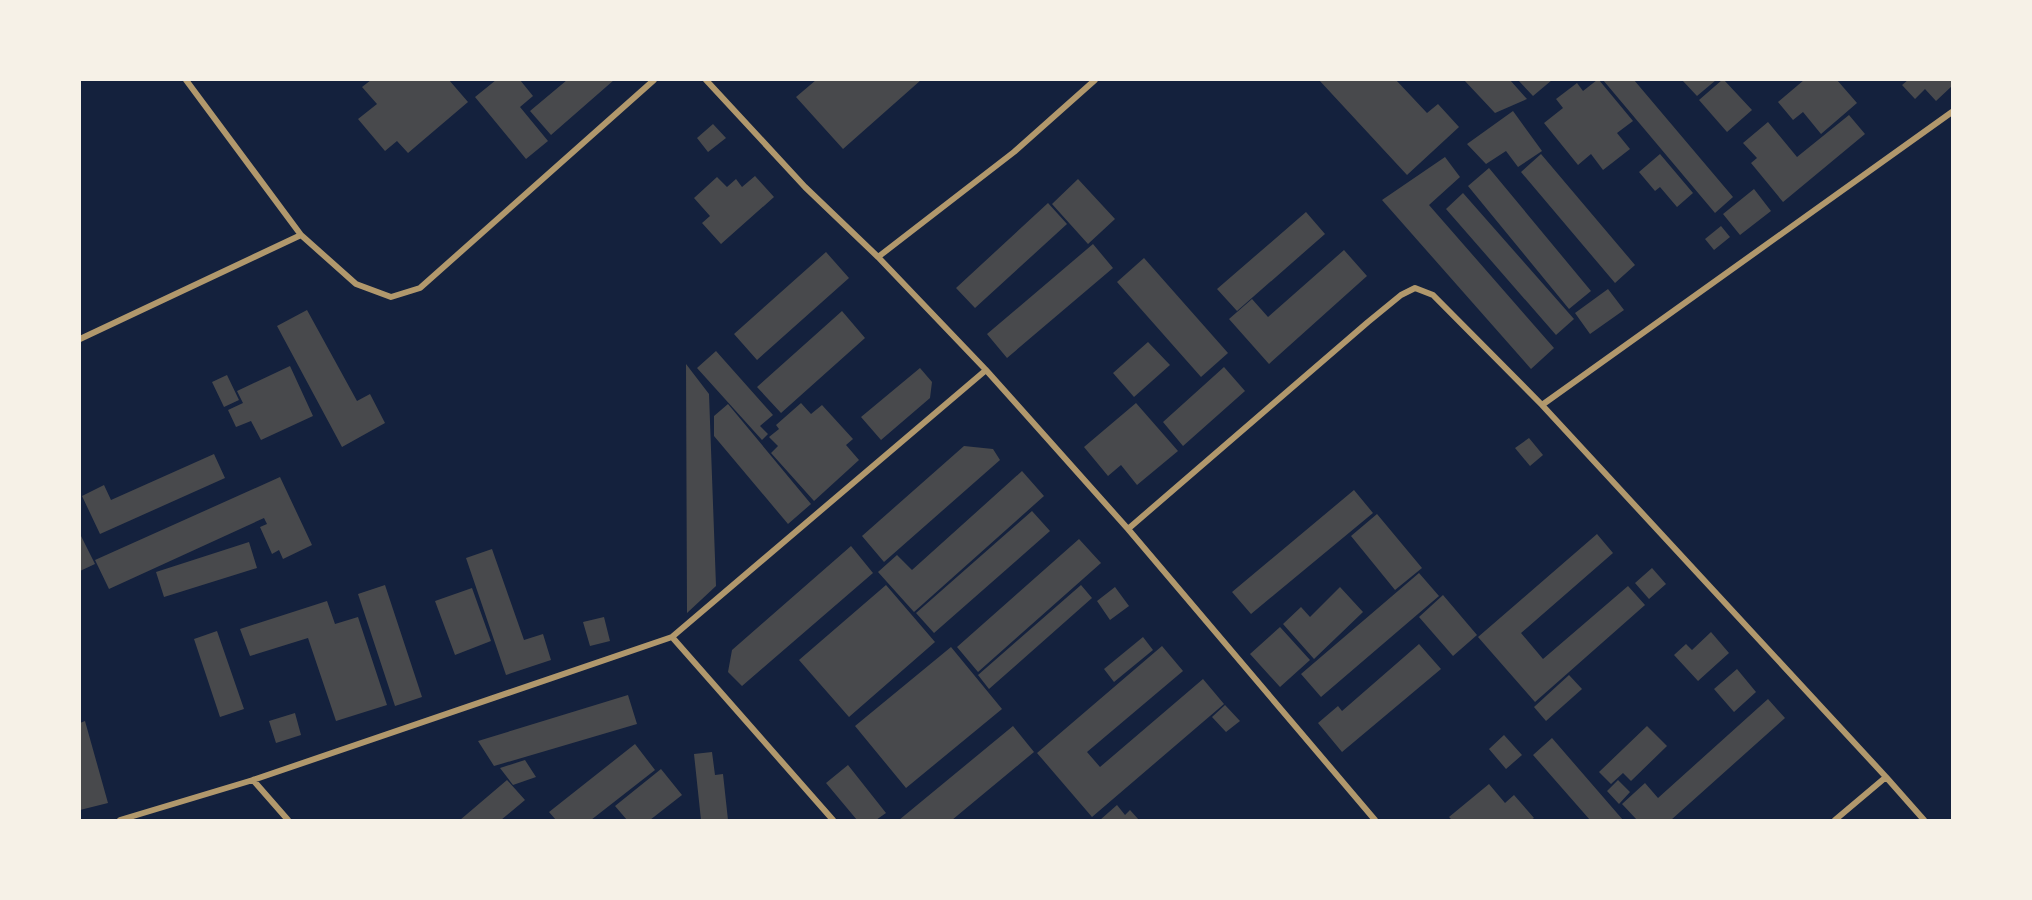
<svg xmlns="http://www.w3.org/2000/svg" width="2032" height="900" viewBox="0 0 2032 900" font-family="'Space Grotesk',sans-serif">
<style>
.building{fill:#48494c}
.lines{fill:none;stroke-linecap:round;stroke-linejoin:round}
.minor{stroke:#b1986c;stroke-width:6}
</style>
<rect width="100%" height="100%" fill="#14213d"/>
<path class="building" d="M 371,80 L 449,80 L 468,102 L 408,153 L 397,141 L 385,151 L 358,119 L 377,104 L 362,87 Z
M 496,80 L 520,80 L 533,96 L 520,107 L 548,141 L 526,159 L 475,97 Z
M 567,80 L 614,80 L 551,135 L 530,111 Z
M 816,80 L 921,80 L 843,149 L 796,97 Z
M 1319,80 L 1396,80 L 1427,113 L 1438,104 L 1459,127 L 1407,175 Z
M 1464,80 L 1510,80 L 1527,99 L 1495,113 Z
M 1518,80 L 1552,80 L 1533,96 Z
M 1597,80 L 1599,80 L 1633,121 L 1617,133 L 1630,149 L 1603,170 L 1591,154 L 1578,165 L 1544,123 L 1563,108 L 1556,99 L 1577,83 L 1583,91 Z
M 1603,80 L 1634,80 L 1733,197 L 1715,213 Z
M 1682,80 L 1716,80 L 1697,96 Z
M 1722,80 L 1724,80 L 1752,110 L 1727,132 L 1699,100 Z
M 1804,80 L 1837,80 L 1857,103 L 1821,134 L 1803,112 L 1793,120 L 1778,102 Z
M 1908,80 L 1952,80 L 1952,86 L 1936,101 L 1925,89 L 1915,99 L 1902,85 Z
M 1513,111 L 1542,151 L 1518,167 L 1506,151 L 1486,164 L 1467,144 Z
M 1849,115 L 1865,134 L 1783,202 L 1751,163 L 1757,158 L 1743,143 L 1768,122 L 1797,157 Z
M 713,124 L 726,138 L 708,152 L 697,138 Z
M 1541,154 L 1635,265 L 1615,283 L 1521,172 Z
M 1660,154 L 1693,193 L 1677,207 L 1660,187 L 1655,191 L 1639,172 Z
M 1445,157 L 1460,177 L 1429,205 L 1554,348 L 1531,369 L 1382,200 Z
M 1489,168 L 1591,291 L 1569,309 L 1468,186 Z
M 755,176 L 774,197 L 721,244 L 702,223 L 710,216 L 694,198 L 717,177 L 727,187 L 736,179 L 742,187 Z
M 1078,179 L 1115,219 L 1088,244 L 1052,204 Z
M 1754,189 L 1771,211 L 1740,235 L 1723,214 Z
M 1463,193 L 1574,319 L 1556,335 L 1446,209 Z
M 1048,203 L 1067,224 L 975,308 L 956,288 Z
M 1306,212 L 1325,234 L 1237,311 L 1217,289 Z
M 1721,226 L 1730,237 L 1714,250 L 1705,239 Z
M 1093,244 L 1113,268 L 1007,358 L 987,334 Z
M 1344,250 L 1367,276 L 1269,364 L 1229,319 L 1252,299 L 1268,317 Z
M 826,252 L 849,278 L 757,360 L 734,334 Z
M 1144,258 L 1228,353 L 1201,377 L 1117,282 Z
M 1608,289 L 1624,310 L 1590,334 L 1575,313 Z
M 307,310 L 357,401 L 370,394 L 385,423 L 342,447 L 277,326 Z
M 842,311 L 865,338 L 781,413 L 757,387 Z
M 1148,342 L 1170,365 L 1134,397 L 1113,373 Z
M 716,351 L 773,415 L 760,426 L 768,434 L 762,440 L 697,368 Z
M 686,364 L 709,394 L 716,586 L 687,613 Z
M 290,366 L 313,416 L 261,440 L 251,421 L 236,427 L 228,410 L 243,403 L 237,391 Z
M 1224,367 L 1245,391 L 1183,446 L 1163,422 Z
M 920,368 L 932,382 L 930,398 L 881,440 L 861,417 Z
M 227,375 L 239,400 L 224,407 L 212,382 Z
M 801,403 L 811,414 L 822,405 L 853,439 L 846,445 L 859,460 L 814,501 L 771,453 L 778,446 L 769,437 L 779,429 L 776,425 Z
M 1136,403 L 1178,451 L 1137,485 L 1121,465 L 1108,476 L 1084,447 Z
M 728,404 L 811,504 L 788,524 L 714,436 L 714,416 Z
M 1529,438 L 1543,455 L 1530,466 L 1515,448 Z
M 964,446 L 993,449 L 1000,460 L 884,562 L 862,536 Z
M 214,454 L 225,478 L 100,534 L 82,496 L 104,485 L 111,500 Z
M 1022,471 L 1044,496 L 914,612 L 878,572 L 897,555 L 912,570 Z
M 280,477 L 312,545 L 283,559 L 279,550 L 272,554 L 260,527 L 267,524 L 264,518 L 109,589 L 95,560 Z
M 1354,490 L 1373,513 L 1251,614 L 1232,592 Z
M 1032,511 L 1050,531 L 934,633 L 916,613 Z
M 1377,514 L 1422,568 L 1395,590 L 1351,536 Z
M 80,534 L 95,564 L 80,571 Z
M 1597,534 L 1613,553 L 1521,633 L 1543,659 L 1628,586 L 1645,605 L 1535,702 L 1478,637 Z
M 1079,539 L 1101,563 L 978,672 L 957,647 Z
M 249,542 L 257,568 L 164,597 L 156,572 Z
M 851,546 L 873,573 L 742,686 L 728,672 L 732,650 Z
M 492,549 L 524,640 L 543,634 L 551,660 L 506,675 L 466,558 Z
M 1652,568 L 1666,584 L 1649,599 L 1635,583 Z
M 1419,573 L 1439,596 L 1321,697 L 1301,674 Z
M 385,585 L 422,697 L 395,706 L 358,594 Z
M 886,585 L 935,642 L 849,717 L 799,660 Z
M 1081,585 L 1092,598 L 989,689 L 978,675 Z
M 1115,587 L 1129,606 L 1110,620 L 1097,601 Z
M 1340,587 L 1363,612 L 1314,659 L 1283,624 L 1301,607 L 1310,617 Z
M 472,588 L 491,641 L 455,655 L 435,601 Z
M 1443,595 L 1477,635 L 1453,656 L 1419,617 Z
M 327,601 L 335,624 L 358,617 L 387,705 L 336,721 L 308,638 L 250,656 L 240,629 Z
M 604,617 L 610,641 L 590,646 L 583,622 Z
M 1280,627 L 1310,660 L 1280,687 L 1250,654 Z
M 217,631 L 244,709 L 220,717 L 194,639 Z
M 1711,632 L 1729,653 L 1698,681 L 1674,655 L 1686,644 L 1692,650 Z
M 1143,637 L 1153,650 L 1114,682 L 1104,669 Z
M 1419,644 L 1441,669 L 1342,752 L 1318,723 L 1338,706 L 1342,711 Z
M 1162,646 L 1183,671 L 1087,752 L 1100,767 L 1203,679 L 1224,704 L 1092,817 L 1037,753 Z
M 951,647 L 1002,709 L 906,788 L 855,726 Z
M 1737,669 L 1756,692 L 1734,712 L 1714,689 Z
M 1569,675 L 1582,689 L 1546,721 L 1534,707 Z
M 628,695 L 637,724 L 494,766 L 478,741 Z
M 1768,699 L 1785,718 L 1671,820 L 1637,820 L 1622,804 L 1645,783 L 1658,798 Z
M 1225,705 L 1240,721 L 1226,732 L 1212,717 Z
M 295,713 L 301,735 L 276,743 L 269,721 Z
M 85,721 L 108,803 L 80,810 L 80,723 Z
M 1013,726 L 1034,752 L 952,820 L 899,820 Z
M 1647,726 L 1667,746 L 1631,781 L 1623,773 L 1611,784 L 1599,772 Z
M 1504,735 L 1522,755 L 1506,769 L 1489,749 Z
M 1552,738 L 1623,820 L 1590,820 L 1533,755 Z
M 635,744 L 655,770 L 591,820 L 556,820 L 549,812 Z
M 712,752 L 715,775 L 723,774 L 728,820 L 701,820 L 694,754 Z
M 525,760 L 536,777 L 513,785 L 500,768 Z
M 848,765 L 886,813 L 876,820 L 857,820 L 826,783 Z
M 661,769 L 682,795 L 650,820 L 627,820 L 615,806 Z
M 507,780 L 525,800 L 501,820 L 460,820 Z
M 1618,780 L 1630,792 L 1619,804 L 1607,791 Z
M 1489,784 L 1505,803 L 1514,795 L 1534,818 L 1531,820 L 1452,820 L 1449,817 Z
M 1117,805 L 1125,815 L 1130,810 L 1139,820 L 1100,820 Z"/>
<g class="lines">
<path class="minor" d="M 186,80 L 301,235 L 356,284 L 391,297 L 420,288 L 654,80
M 706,80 L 805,187 L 878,257
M 1095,80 L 1014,152 L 878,257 L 986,370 L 1128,529 L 1375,820
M 80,339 L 301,235
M 1542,405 L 1952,112
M 1128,529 L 1368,322 L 1401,295 L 1415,288 L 1433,295 L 1542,405 L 1886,777 L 1924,820
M 672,637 L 833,820
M 253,780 L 288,820
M 120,820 L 253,780 L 672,637 L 986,370
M 1835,820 L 1886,777"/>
</g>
<rect width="2032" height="900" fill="none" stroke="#f6f1e7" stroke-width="162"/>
</svg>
